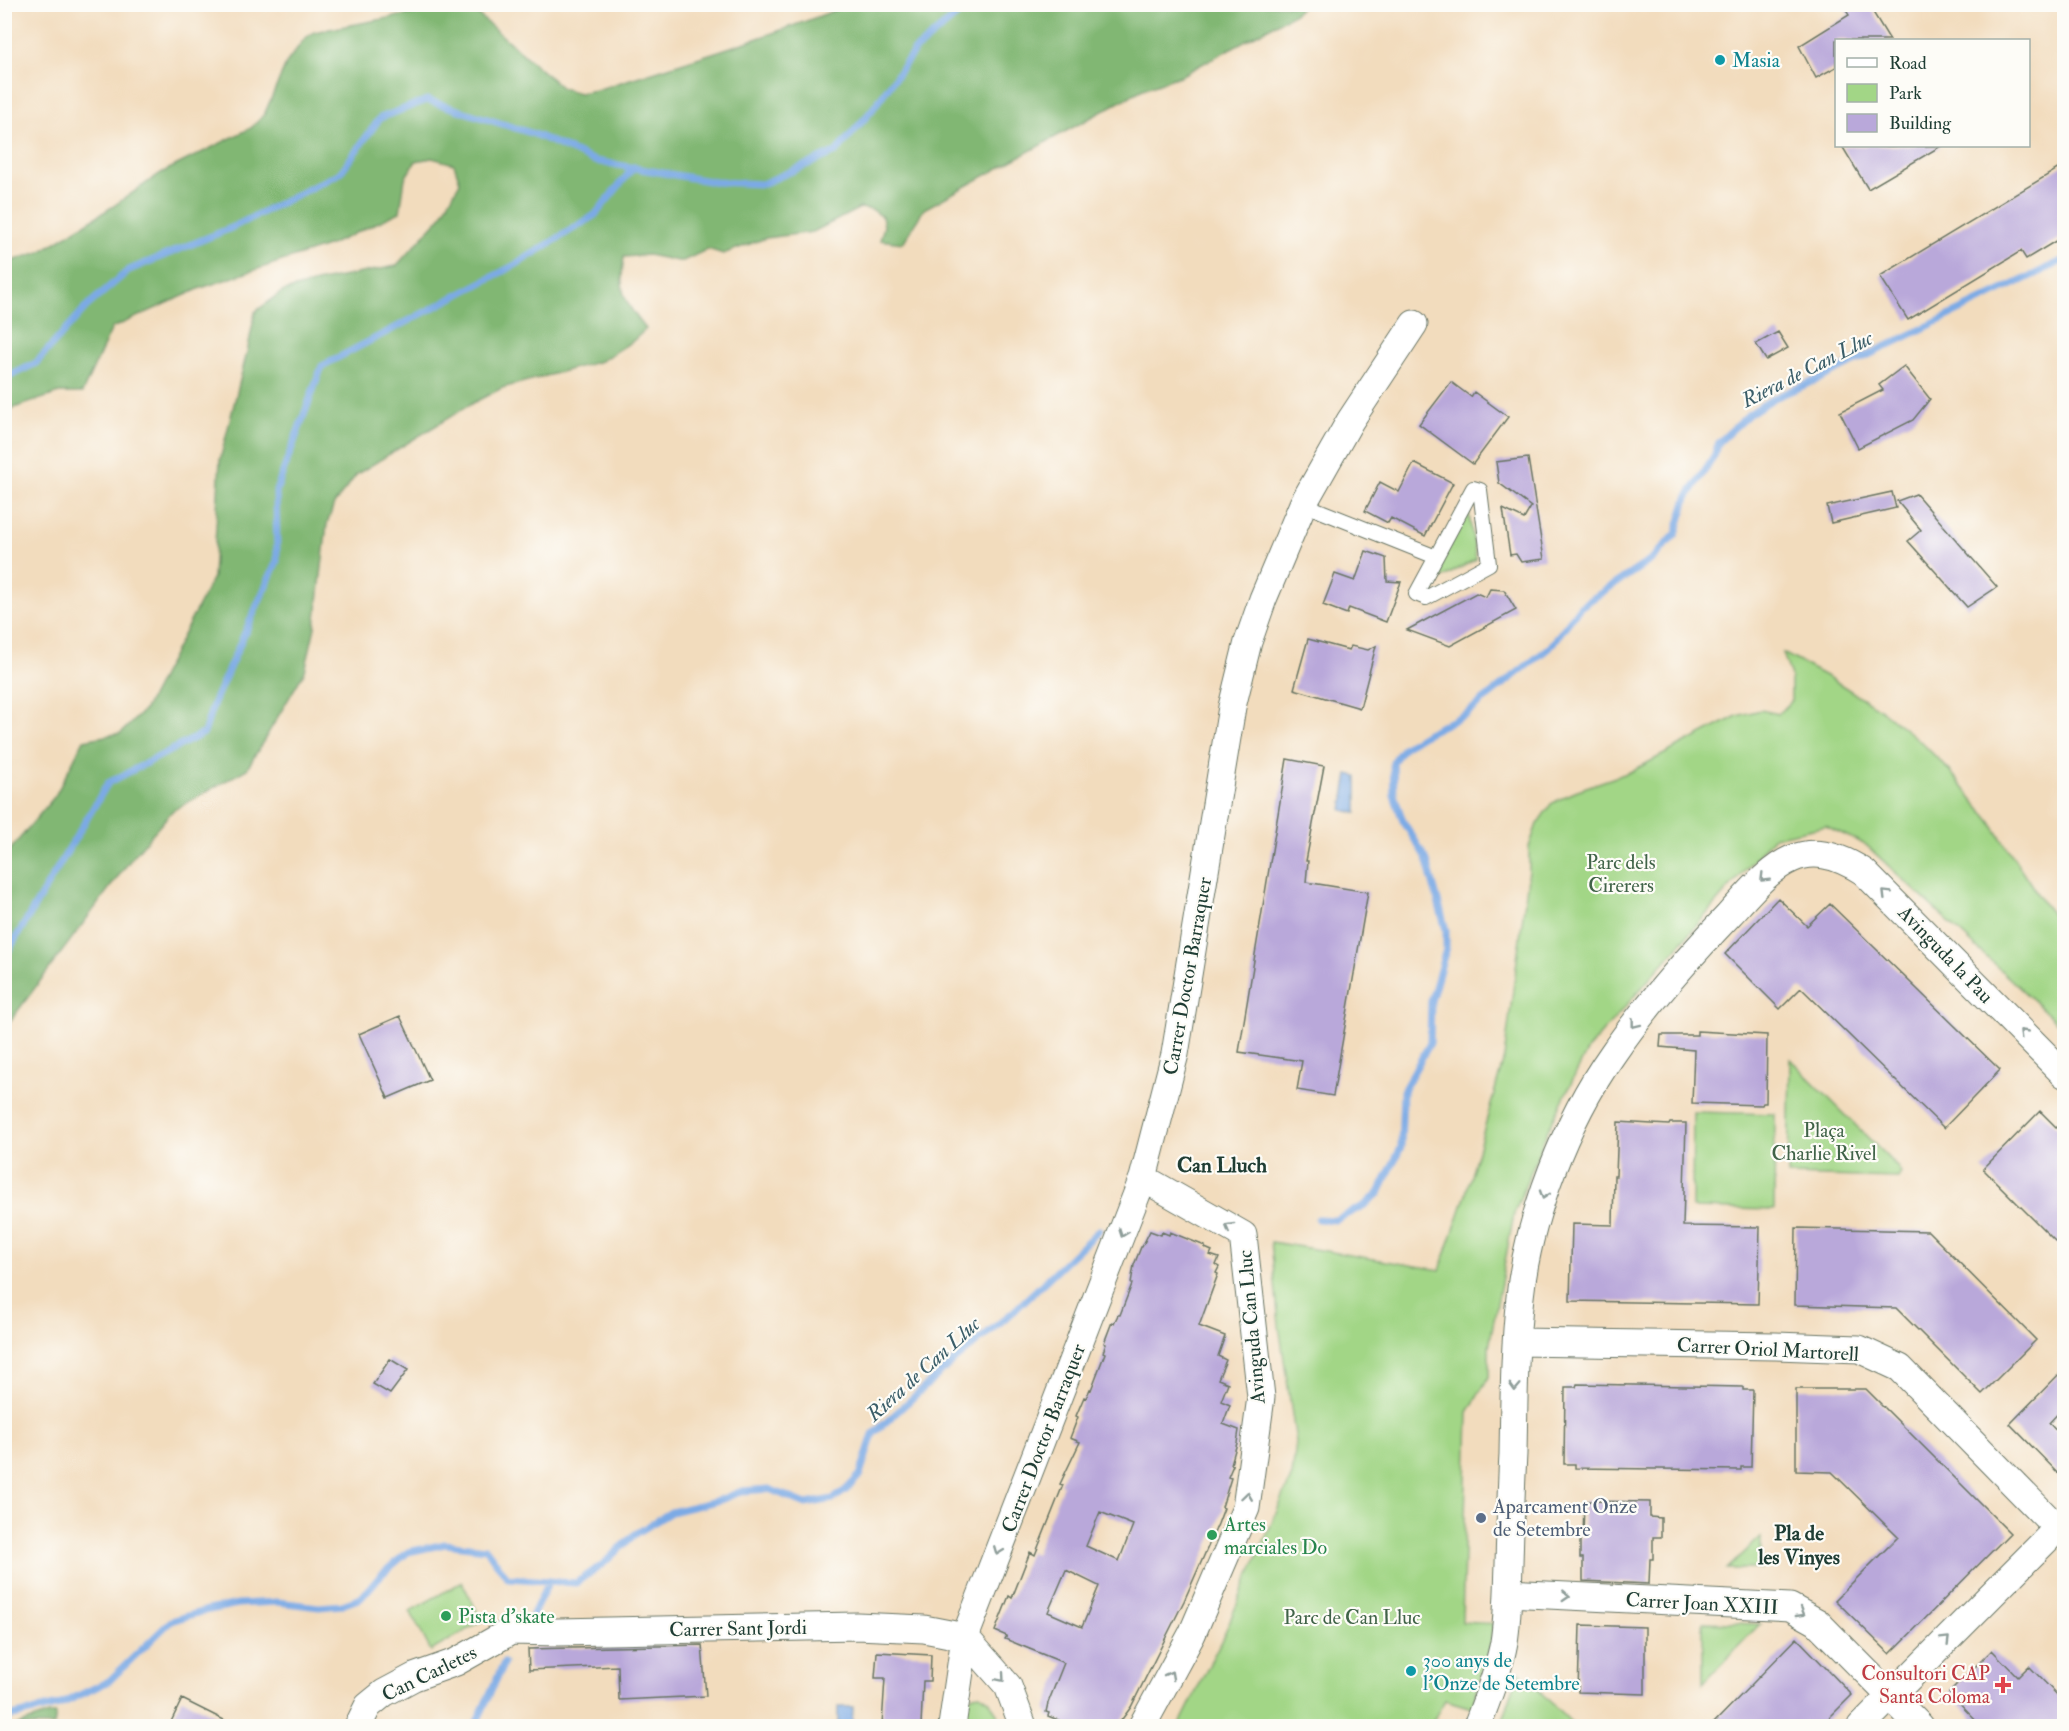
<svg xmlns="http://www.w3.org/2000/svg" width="2069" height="1731" viewBox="0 0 2069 1731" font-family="'IM FELL Double Pica',serif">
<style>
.green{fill:#a2d686;stroke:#608a5d;stroke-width:1.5}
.forest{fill:#81b773;stroke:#507a54;stroke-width:1.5}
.water{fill:#7baae5;stroke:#4d748c;stroke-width:1.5}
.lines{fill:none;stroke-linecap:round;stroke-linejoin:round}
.stream{stroke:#7baae5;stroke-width:7}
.building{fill:#b9a8da;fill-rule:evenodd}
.lane-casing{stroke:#697564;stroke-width:16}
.street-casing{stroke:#697564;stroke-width:29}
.lane{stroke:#fff;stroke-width:14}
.street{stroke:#fff;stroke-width:27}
.oneway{stroke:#8f9e9a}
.culture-dot{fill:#0f9aa8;stroke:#fdfcf7;stroke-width:2}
.service-dot{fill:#5c6f8a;stroke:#fdfcf7;stroke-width:2}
.leisure-dot{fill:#2e9e5b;stroke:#fdfcf7;stroke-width:2}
.health-dot{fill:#e0444e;stroke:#fdfcf7;stroke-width:2}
.labels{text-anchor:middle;stroke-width:4.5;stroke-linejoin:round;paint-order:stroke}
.culture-label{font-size:20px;fill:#0d838f;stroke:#fdfcf7;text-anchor:start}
.park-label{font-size:20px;fill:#406348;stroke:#fdfcf7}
.street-label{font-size:20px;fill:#1f3d34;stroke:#fdfcf7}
.service-label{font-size:20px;fill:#4e5e75;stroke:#fdfcf7;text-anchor:start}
.leisure-label{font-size:20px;fill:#27864d;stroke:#fdfcf7;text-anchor:start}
.health-label{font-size:20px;fill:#be3a42;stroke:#fdfcf7;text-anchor:end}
.water-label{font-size:21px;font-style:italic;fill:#3b5e69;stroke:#fdfcf7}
.neighbourhood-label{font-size:21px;font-weight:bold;fill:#1f3d34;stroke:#fdfcf7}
</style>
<rect width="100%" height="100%" fill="#fdfcf7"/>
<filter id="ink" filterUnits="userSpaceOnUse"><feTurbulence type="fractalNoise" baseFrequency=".0167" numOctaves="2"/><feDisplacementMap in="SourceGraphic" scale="12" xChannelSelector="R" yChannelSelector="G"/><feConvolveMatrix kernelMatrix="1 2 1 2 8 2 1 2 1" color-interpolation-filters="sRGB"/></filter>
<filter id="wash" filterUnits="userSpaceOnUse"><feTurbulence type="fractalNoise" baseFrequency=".008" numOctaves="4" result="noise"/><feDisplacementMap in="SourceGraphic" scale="24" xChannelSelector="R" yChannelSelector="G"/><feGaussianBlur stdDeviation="1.35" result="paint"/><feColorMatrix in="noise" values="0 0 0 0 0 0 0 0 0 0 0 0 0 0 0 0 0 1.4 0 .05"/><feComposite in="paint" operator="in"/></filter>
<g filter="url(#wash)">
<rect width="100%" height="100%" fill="#f2dcbd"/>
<path class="green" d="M 1468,508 L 1476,559 L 1426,587 Z
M 1783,653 L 1835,681 L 1878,708 L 1919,740 L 1950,771 L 1990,821 L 2043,903 L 2064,929 L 2064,1029 L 1866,845 L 1826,826 L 1774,837 L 1588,1049 L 1546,1134 L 1514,1214 L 1489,1346 L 1489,1377 L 1468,1412 L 1462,1622 L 1493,1624 L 1491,1642 L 1472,1708 L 1445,1700 L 1430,1726 L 1179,1726 L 1222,1639 L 1292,1476 L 1296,1442 L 1279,1325 L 1271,1242 L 1440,1270 L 1465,1197 L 1504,1058 L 1529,870 L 1529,847 L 1537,824 L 1551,804 L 1575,791 L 1630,772 L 1737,716 L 1761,710 L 1778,714 L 1791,702 L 1791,677 Z
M 1790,1059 L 1898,1168 L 1901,1173 L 1898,1178 L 1788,1175 Z
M 1693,1112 L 1775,1114 L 1774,1210 L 1692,1208 Z
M 1761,1537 L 1761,1569 L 1727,1569 Z
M 462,1582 L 482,1621 L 431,1651 L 410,1611 Z
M 1703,1622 L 1760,1624 L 1703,1683 Z
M 1519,1672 L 1522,1674 L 1575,1726 L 1501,1726 Z
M 980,1694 L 989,1700 L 1004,1726 L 964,1726 L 967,1701 L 973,1695 Z"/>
<path class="forest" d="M 457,5 L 467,5 L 562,88 L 579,93 L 596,90 C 680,63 766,38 848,5 L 1304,5 L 1294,14 L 1182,75 L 1143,89 L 924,209 L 903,243 L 880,240 L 884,226 L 882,217 L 873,210 L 860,208 L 813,232 L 766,238 L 723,254 L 708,249 L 683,261 L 678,261 L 648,255 L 624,257 C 618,293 624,301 646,329 L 633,341 L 601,361 L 502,388 L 471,404 L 357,474 L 334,504 L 327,524 L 315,627 L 305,671 L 247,769 L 172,811 L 132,858 L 5,1028 L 5,856 L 55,796 L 84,740 L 121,733 L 145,709 L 213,577 L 220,460 L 248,348 L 255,312 L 282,292 L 316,282 L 396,266 L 440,218 L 460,182 L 454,164 L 432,158 L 416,161 L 405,178 L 400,212 L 330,245 L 201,288 L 112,328 L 82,393 L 59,393 L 5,411 L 5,263 L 40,252 L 112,207 L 161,173 L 251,128 L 264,115 L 287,62 L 305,38 L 314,32 Z
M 49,1714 L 56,1714 L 54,1726 L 15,1726 Z"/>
<path class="water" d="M 1348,774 L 1357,776 L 1357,813 L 1342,810 Z
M 838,1707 L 853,1707 L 852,1726 L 838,1726 Z"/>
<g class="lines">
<path class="stream" d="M 4,379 L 36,363 L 87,306 L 129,270 L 231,228 L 340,173 L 380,118 L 427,100 L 534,134 L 595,161 L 715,182 L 762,184 L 836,152 L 872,110 L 914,51 L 962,11 L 1001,4
M 4,958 L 108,783 L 204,733 L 214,702 L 277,561 L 276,491 L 322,366 L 515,265 L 595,215 L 634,167
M 1318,1219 L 1336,1220 L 1365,1205 L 1379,1193 L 1401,1147 L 1403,1091 L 1430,1043 L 1431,1001 L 1446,949 L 1446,930 L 1426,858 L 1403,821 L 1394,795 L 1393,762 L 1404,747 L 1427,733 L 1466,714 L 1550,647 L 1580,607 L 1651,560 L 1676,534 L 1687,498 L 1714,456 L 1719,442 L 1749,414 L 1774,398 L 1819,379 L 2064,260
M 533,1614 L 549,1581
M 4,1718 L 59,1705 L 109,1681 L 171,1621 L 204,1611 L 238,1604 L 278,1602 L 319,1607 L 342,1605 L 361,1598 L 382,1574 L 408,1552 L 445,1544 L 486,1549 L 508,1578 L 576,1583 L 603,1564 L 634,1535 L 671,1512 L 720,1500 L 742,1491 L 769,1489 L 806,1504 L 833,1499 L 846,1490 L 860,1475 L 873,1434 L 950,1364 L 1014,1311 L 1099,1230
M 475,1726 L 504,1663"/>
</g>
<g id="blocks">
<path class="building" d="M 1842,4 L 1868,4 L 1890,40 L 1836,40 L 1836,67 L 1816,78 L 1799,46 L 1849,15 Z
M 1842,146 L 1941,146 L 1868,189 Z
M 2064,165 L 2064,236 L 2026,259 L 2021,251 L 1908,320 L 1880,276 Z
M 1778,332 L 1788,348 L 1766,360 L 1756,344 Z
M 1904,366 L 1930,399 L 1913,420 L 1858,448 L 1840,412 L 1883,390 L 1879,385 Z
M 1451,382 L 1471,397 L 1474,392 L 1508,417 L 1473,464 L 1419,424 Z
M 1528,458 L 1544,559 L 1521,562 L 1516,554 L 1510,555 L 1503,509 L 1524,519 L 1531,507 L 1499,483 L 1496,462 Z
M 1414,463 L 1453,483 L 1425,536 L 1391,518 L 1388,523 L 1365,511 L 1380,482 L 1399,492 Z
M 1892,492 L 1896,508 L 1831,523 L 1827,506 Z
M 1916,494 L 1997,587 L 1967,607 L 1908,541 L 1921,530 L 1897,501 Z
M 1366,551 L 1386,558 L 1387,581 L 1401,582 L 1386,622 L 1349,608 L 1347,614 L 1323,605 L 1335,574 L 1355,581 Z
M 1490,589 L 1504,590 L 1516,610 L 1450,646 L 1407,630 L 1476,593 L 1486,597 Z
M 1308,639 L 1349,650 L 1351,646 L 1368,650 L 1376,646 L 1360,708 L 1294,689 Z
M 1287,759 L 1324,766 L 1306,861 L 1308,861 L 1306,882 L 1368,892 L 1333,1096 L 1297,1090 L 1302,1061 L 1239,1052 Z
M 1778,898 L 1807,926 L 1830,904 L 2000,1070 L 1944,1128 L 1801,988 L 1780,1009 L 1725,954 Z
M 400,1016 L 430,1080 L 388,1098 L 359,1034 Z
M 1697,1031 L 1767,1035 L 1766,1103 L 1763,1103 L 1762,1105 L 1692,1103 L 1694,1050 L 1660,1047 L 1661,1035 L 1697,1035 Z
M 2040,1111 L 2064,1135 L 2064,1250 L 1983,1169 Z
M 1618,1122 L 1669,1125 L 1670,1123 L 1686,1123 L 1683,1226 L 1760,1227 L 1758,1304 L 1570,1301 L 1572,1224 L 1613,1225 L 1614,1176 L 1616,1176 Z
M 1796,1228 L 1928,1231 L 2036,1340 L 1982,1394 L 1896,1308 L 1795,1305 Z
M 1150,1231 L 1161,1235 L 1162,1232 L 1169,1235 L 1170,1232 L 1205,1246 L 1205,1248 L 1212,1251 L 1210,1255 L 1219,1258 L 1216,1265 L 1219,1267 L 1216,1273 L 1218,1274 L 1199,1326 L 1225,1336 L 1218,1356 L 1226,1360 L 1218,1379 L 1228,1383 L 1221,1401 L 1230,1405 L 1223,1424 L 1239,1430 L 1237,1443 L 1231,1464 L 1233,1465 L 1228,1477 L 1231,1478 L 1222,1507 L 1224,1508 L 1218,1524 L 1184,1601 L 1131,1707 L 1117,1726 L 1061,1726 L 1063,1722 L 1048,1716 L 1049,1713 L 1046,1712 L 1048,1703 L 1064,1663 L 1005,1639 L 1007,1636 L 995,1631 L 1009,1596 L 1012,1598 L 1030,1552 L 1035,1555 L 1063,1485 L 1060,1484 L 1080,1442 L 1070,1438 L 1078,1417 L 1076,1416 L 1084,1397 L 1086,1398 L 1090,1389 L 1091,1390 L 1105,1353 L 1103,1352 L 1106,1344 L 1104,1343 L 1112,1322 L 1114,1323 L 1118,1315 L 1120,1315 L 1132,1284 L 1131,1283 L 1134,1265 L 1141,1247 L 1142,1247 ZM 1100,1512 L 1133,1525 L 1119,1561 L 1086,1546 ZM 1066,1570 L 1099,1586 L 1082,1627 L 1048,1612 Z
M 390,1359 L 408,1370 L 390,1394 L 373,1384 Z
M 2064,1369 L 2064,1407 L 2049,1423 L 2064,1439 L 2064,1479 L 2010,1424 Z
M 1577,1384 L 1743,1387 L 1743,1390 L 1753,1390 L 1751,1467 L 1741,1467 L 1741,1470 L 1575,1468 L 1575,1464 L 1564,1464 L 1565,1387 L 1576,1387 Z
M 1796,1389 L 1866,1389 L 2010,1533 L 1890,1654 L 1835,1600 L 1898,1537 L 1832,1472 L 1796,1471 Z
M 1584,1501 L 1650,1502 L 1650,1517 L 1661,1518 L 1661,1537 L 1653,1537 L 1653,1559 L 1650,1559 L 1649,1584 L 1583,1581 L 1583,1558 L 1580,1558 L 1580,1538 L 1583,1538 Z
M 1580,1625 L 1645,1627 L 1645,1694 L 1578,1692 Z
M 1797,1638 L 1852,1695 L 1821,1726 L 1711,1726 Z
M 702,1645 L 706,1696 L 619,1700 L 618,1666 L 529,1670 L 528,1649 Z
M 1992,1650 L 2018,1677 L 2029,1666 L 2064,1702 L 2064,1726 L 1981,1726 L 1949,1693 Z
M 877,1652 L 931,1655 L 930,1681 L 923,1681 L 921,1726 L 882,1725 L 885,1678 L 875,1678 Z
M 182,1699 L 236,1726 L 169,1726 Z"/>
</g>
</g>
<g filter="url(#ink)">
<use href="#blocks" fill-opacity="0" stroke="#697564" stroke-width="1.5"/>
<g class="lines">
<g class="lane-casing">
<path id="lane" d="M 1303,504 L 1436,557 L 1416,594 L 1426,598 L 1489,564 L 1480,490 L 1473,488 L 1436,557"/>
</g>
<g class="street-casing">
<path id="street" d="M 1517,1342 L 1776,1346 L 1859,1349 L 1900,1368 L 2058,1529
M 1508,1593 L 1790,1607 L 1817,1622 L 1920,1726
M 965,1637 L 1008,1686 L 1023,1726
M 358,1726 L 368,1706 L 384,1693 L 414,1677 L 456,1662 L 511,1631 L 558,1632 L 857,1626 L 924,1629 L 965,1637
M 952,1726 L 965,1637 L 1143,1178 L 1175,1054 L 1232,707 L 1248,642 L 1263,599 L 1303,504 L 1350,421 L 1414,324
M 1142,1726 L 1192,1634 L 1246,1508 L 1261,1397 L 1243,1235 L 1143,1178
M 1477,1726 C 1487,1699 1499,1670 1504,1642 C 1508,1616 1508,1589 1509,1564 C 1510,1527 1511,1490 1513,1454 C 1514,1402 1514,1349 1520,1297 C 1528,1218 1566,1120 1612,1055 C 1646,1005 1687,959 1729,915 C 1771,869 1800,830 1864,872 L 2064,1074
M 1861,1726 L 2064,1522"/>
</g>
<use href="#lane" class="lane"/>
<use href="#street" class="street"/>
</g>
<defs><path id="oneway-chevron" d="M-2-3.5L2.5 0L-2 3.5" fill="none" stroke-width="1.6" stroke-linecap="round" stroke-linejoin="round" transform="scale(1.5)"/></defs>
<g class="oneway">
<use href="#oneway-chevron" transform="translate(1764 878) rotate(135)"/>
<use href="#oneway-chevron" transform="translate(1886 894) rotate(-135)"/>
<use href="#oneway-chevron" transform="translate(1635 1024) rotate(128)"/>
<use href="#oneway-chevron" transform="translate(2023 1033) rotate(-134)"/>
<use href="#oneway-chevron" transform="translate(1544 1195) rotate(108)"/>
<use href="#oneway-chevron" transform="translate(1229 1227) rotate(-150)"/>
<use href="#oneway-chevron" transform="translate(1123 1233) rotate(110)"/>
<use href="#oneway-chevron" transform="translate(1515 1387) rotate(92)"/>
<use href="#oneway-chevron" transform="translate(1247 1496) rotate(-82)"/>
<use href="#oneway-chevron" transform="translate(998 1551) rotate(111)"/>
<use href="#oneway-chevron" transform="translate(1566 1596) rotate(3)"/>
<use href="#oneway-chevron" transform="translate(1801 1613) rotate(30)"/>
<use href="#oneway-chevron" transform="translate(1946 1640) rotate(-45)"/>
<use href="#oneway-chevron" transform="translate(1170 1675) rotate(-62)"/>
<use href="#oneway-chevron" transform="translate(1001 1678) rotate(49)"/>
</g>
</g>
<g class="culture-dot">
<circle cx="1720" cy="60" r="6"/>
<circle cx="1411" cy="1671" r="6"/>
</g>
<circle class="service-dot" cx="1481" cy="1518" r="6"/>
<g class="leisure-dot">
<circle cx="1212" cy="1535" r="6"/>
<circle cx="446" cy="1616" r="6"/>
</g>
<path class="health-dot" d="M2000 1676h6v6h6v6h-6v6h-6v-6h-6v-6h6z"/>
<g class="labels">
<g class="culture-label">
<text x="1732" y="67">Masia</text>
<text x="1423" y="1667">300 anys de<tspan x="1423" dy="23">l'Onze de Setembre</tspan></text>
</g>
<g class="park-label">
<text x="1621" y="869">Parc dels<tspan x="1621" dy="23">Cirerers</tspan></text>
<text x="1824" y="1137">Plaça<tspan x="1824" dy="23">Charlie Rivel</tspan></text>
<text x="1352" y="1624">Parc de Can Lluc</text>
</g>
<g class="street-label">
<text transform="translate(1946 954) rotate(46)" y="7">Avinguda la Pau</text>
<text transform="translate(1187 976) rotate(-80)" y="7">Carrer Doctor Barraquer</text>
<text transform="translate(1251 1327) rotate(-95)" y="7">Avinguda Can Lluc</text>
<text transform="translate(1768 1349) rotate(3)" y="7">Carrer Oriol Martorell</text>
<text transform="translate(1043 1438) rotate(-69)" y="7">Carrer Doctor Barraquer</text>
<text transform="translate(1702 1603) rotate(3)" y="7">Carrer Joan XXIII</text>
<text transform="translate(738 1628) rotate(-1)" y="7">Carrer Sant Jordi</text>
<text transform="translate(429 1673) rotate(-26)" y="7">Can Carletes</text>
</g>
<g class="service-label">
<text x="1493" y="1513">Aparcament Onze<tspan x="1493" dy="23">de Setembre</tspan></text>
</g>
<g class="leisure-label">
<text x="1224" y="1531">Artes<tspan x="1224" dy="23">marciales Do</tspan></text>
<text x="458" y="1623">Pista d'skate</text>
</g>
<g class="health-label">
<text x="1990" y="1680">Consultori CAP<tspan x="1990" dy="23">Santa Coloma</tspan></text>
</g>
<g class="water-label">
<text transform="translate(1807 369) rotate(-27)" y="7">Riera de Can Lluc</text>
<text transform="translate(923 1369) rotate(-42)" y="7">Riera de Can Lluc</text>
</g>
<g class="neighbourhood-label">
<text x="1222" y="1172">Can Lluch</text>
<text x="1799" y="1540">Pla de<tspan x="1799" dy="24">les Vinyes</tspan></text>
</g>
</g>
<rect width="2069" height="1731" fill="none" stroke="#fdfcf7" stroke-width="24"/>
<rect x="1835" y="39" width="195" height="108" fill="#fdfcf7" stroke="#a4b0a9" stroke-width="1.5"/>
<rect x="1847" y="58" width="30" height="9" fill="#ffffff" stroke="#a4b0a9" stroke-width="1.5"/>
<text x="1889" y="69" font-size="18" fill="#1f3d34">Road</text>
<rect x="1847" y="84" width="30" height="18" fill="#a2d686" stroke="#a4b0a9" stroke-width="1.5"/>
<text x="1889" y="99" font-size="18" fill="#1f3d34">Park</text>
<rect x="1847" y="114" width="30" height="18" fill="#b9a8da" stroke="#a4b0a9" stroke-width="1.5"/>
<text x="1889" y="129" font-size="18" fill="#1f3d34">Building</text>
</svg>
